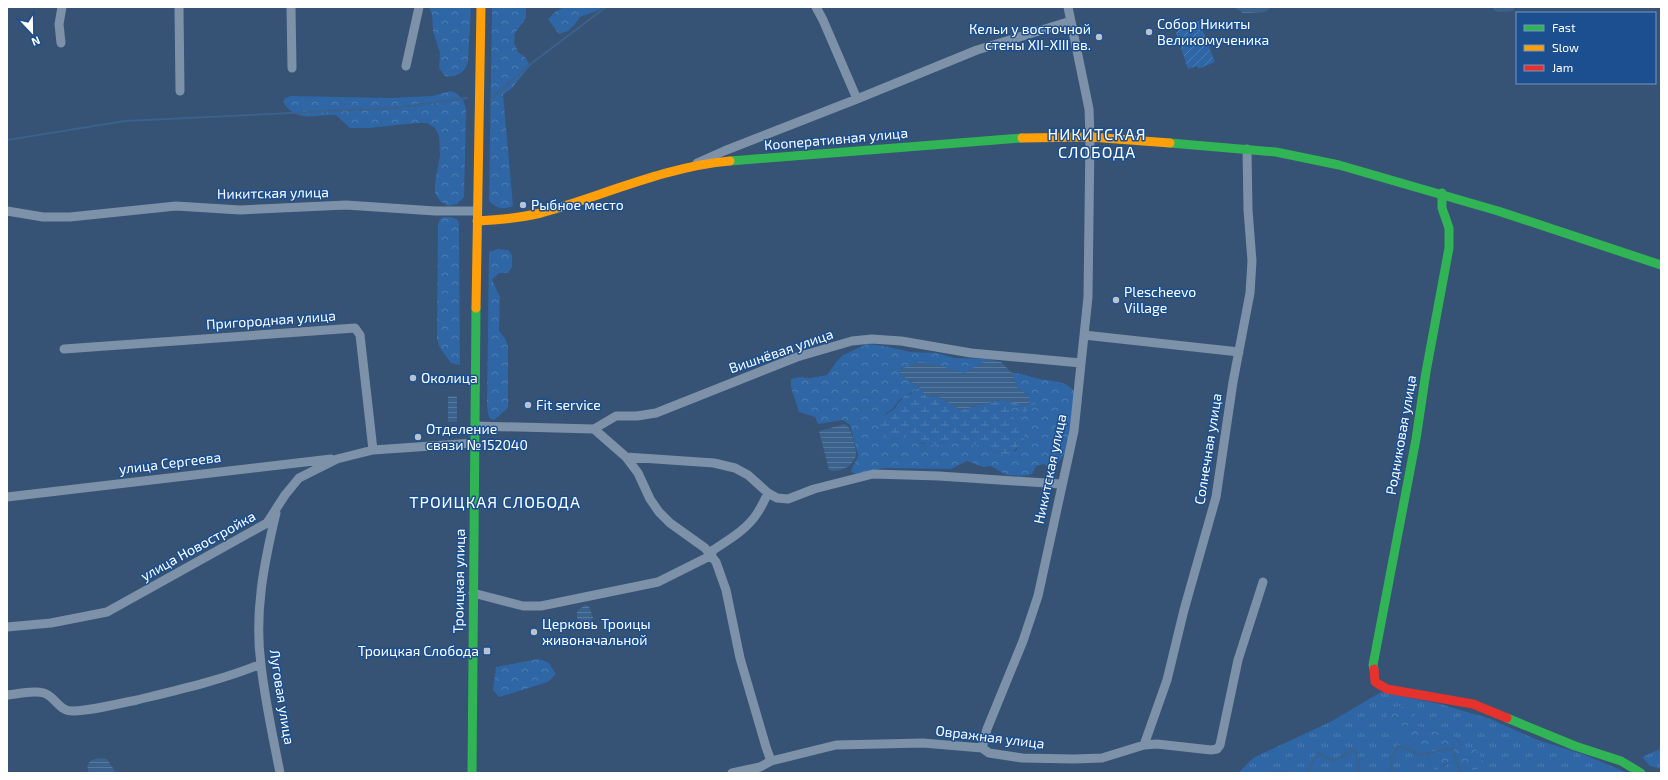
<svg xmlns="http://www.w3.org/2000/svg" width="1668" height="780" viewBox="0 0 1668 780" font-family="'Exo 2',sans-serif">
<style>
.grass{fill:url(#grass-tufts);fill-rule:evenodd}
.forest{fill:url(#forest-crowns)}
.wetland{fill:url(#wetland-marsh)}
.garden{fill:url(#garden-furrows)}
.water{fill:url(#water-rules)}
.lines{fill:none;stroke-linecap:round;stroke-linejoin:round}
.stream{stroke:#3b618d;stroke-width:2}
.street{stroke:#7d92a8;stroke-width:9}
.fast{stroke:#30b455;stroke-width:9}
.slow{stroke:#ff9f0a;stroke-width:9}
.jam{stroke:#e5322d;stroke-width:9}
.poi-dot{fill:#b9c2ce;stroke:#1b4f8f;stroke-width:1.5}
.labels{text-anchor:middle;stroke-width:3;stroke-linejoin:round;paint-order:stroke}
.poi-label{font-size:14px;fill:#fff;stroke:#1b4f8f;text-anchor:start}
.street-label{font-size:14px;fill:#fff;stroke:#1b4f8f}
.quarter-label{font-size:16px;letter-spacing:1px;fill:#fff;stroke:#1b4f8f}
</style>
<defs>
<pattern id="grass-tufts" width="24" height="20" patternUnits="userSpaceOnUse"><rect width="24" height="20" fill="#2f66a5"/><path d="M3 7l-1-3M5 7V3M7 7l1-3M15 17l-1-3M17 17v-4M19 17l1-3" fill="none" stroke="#4e7db2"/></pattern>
<pattern id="forest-crowns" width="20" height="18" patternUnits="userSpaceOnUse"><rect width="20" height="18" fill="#2f66a5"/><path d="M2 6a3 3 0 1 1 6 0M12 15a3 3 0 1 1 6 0" fill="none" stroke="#4e7db2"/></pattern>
<pattern id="wetland-marsh" width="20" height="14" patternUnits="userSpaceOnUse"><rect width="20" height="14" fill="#2f66a5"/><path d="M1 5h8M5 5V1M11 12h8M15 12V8" fill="none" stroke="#4e7db2"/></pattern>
<pattern id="garden-furrows" width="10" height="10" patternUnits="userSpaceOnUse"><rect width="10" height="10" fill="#2f66a5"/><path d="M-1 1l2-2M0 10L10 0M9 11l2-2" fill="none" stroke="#4e7db2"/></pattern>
<pattern id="water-rules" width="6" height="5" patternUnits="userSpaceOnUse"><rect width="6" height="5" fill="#3b618d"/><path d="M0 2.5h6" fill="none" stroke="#58799e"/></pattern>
</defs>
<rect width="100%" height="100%" fill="#365274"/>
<path class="grass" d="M 1381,692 L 1440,704 L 1491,719 L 1535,739 L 1585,755 L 1628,773 L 1238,773 L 1253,758 L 1332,721 ZM 1416,724 L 1423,730 C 1435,729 1439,735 1451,734 C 1465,746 1465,751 1467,769 L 1461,762 L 1451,761 L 1443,767 L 1430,762 L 1428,753 L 1412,742 L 1405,735 Z
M 1661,747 L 1661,769 L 1650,766 L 1642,757 L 1660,749 Z"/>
<path class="forest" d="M 429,7 L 471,7 L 468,62 C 465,73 456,78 445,76 L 439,68 L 440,53 L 433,31 L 432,15 Z
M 492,7 L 526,7 L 526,18 L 515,33 L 514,43 L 518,52 L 526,58 L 530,66 L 511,89 L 503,94 L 513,206 C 503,210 497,209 489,201 Z
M 564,7 L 602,7 L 599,10 L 580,17 L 575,24 L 568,31 L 559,34 L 548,19 L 555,12 Z
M 451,91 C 461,95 465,100 466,111 L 464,197 L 457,204 L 448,206 L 440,201 L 435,193 L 435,183 L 440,155 L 439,136 L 435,128 L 427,123 L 417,123 L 370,128 L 350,128 L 336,115 C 315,114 297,124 283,102 L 285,98 L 291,96 L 390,98 L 432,96 Z
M 444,217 L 451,217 L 458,220 L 459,224 L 460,365 L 451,363 L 440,348 L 437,339 L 438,225 L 440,219 Z
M 498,249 L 508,250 L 512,255 L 512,267 L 508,273 L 499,273 L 492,280 L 500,297 L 499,331 L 505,338 L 508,347 L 508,408 L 494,420 L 489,418 L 487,407 L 489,252 Z
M 867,344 L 884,346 L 911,352 L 937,353 L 954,358 L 989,359 L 964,374 L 941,366 L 900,374 L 919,387 C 914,391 910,393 905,396 C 896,400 897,408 886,413 L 889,439 L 907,438 L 915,439 L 923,444 L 940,444 L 948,441 L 957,441 L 965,445 L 983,445 L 999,454 L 1015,451 L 1021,445 L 1025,437 C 1022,425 1012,419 1008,408 L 1017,407 L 1030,394 L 1028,395 L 1018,389 L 1012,373 C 1021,373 1028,376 1036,378 C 1050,382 1067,379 1075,393 C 1072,417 1073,455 1051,469 L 1044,464 L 1036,466 L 1032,474 L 1024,476 L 1006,475 L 991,466 L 983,467 L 967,461 L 951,469 L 883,468 L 857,474 L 851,472 C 852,465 857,461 858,455 L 850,425 L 843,420 L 818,424 L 815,417 L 799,412 L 791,387 L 791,379 L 800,377 L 810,378 L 827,375 L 837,361 L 843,355 Z
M 538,659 L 548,662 L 556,674 L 548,682 L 499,697 L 493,690 L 496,667 Z
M 1398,706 L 1408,708 L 1415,714 L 1416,724 L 1423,730 C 1435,729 1439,735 1451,734 L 1464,747 L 1474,748 L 1480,755 L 1484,764 L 1476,770 L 1467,769 L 1461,762 L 1451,761 L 1435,771 L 1430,762 L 1428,753 L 1412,742 L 1405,735 L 1390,726 L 1385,719 L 1390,710 Z"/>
<path class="wetland" d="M 919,387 L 927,397 L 939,397 L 961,410 L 1000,400 L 1030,401 L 1028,395 L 1030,394 L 1033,398 L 1035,403 L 1032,409 L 1024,412 L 1017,407 L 1009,408 C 1012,419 1022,425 1025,437 L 1021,445 L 1007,456 L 999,454 L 983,445 L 965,445 L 957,441 L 948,441 L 932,446 L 907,438 L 889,439 L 880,437 L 879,419 L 894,409 L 904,396 L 912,393 Z"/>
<path class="garden" d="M 1199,21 L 1215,62 L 1198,69 L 1197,66 L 1188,69 L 1176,33 L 1181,27 Z"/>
<path class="water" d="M 1234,7 L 1272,7 L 1265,12 L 1243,13 Z
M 1492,7 L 1515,7 L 1513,11 L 1500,12 L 1495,11 Z
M 989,359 L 1001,362 L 1012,373 L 1018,389 L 1028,395 L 1030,401 L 1028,406 L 1000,400 L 961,410 L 939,397 L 927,397 L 919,387 L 900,374 L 901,369 L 920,362 L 941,366 L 964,373 Z
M 448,396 L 457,396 L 457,422 L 448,422 Z
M 845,424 C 846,425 848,426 849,428 C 852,432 857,452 856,455 C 854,466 838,474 829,470 L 819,431 Z
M 585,605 L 589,606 L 593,618 L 589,624 L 583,625 L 577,618 L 577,611 Z
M 98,758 L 107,759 L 116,773 L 89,773 C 85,764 89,760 98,758 Z"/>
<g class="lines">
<path class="stream" d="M 491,99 L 528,66 L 606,7
M 7,140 L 125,121 L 394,108 L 467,98
M 1268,773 L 1272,772 L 1298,773
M 1307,773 L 1318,753 L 1333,761 L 1355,749 L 1359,762 L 1357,773
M 1392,773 L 1391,760 L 1398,746 L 1410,750 L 1420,755 L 1452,748 L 1461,773"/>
<path class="street" d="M 179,7 L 180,91
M 291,7 L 292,68
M 816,7 L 823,20 L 857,99
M 61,43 L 59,24 L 62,7
M 406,66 L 419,7
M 697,163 L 724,151 L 857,99 L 977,50 L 1071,21
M 7,211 L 43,217 L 70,217 L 176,206 L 240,210 L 346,205 L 435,211 L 477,211
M 1084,335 L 1239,352
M 64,349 L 355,328 L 360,335 L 373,450
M 475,426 L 594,429 L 626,457 L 638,473 L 650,499 L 659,512 L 670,523 L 705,548 L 716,562 L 726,590 L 740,658 L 766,747 L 771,761
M 594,429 L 616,416 L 637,416 L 656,413 L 797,357 L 852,341 L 872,339 L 901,341 L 971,353 L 1081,363
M 626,457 L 714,463 L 735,468 L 748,475 L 768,493 L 777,498 L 788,499 L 814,489 L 873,474 L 939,476 L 1061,484
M 7,497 L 331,459
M 276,513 C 264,563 254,613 261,665 C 265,701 273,737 280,773
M 710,552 C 727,541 747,530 758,512 C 762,506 765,499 768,493
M 473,593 L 523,606 L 541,606 L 658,582 L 712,555
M 7,627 L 51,623 L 107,612 L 267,523 L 285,495 L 299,478 L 337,459 L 373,450 L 475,443
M 7,695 C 18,694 32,690 44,693 C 56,697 59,712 74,711 C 95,710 116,704 137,700 C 178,690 222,680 261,664
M 1144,745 L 1167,680 L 1184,610 L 1216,497 L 1233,382 L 1250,293 L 1252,261 L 1248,210 L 1247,149
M 982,748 L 987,729 L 1023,641 L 1038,596 L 1074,431 L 1088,297 L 1090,137 L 1089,109 L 1068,7
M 732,773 L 760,767 L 771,761 L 836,745 L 923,743 L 982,748 L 989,753 L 1022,758 L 1074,759 L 1102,758 L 1144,745 L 1157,744 L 1211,750 L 1217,749 L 1220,745 L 1238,660 L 1263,582"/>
<path class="fast" d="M 1170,143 L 1276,152 L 1339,165 L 1498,211 L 1661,265
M 730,161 L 1022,138
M 1374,669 L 1373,665 L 1416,439 L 1426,372 L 1449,248 L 1449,228 L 1442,208 L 1442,193
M 1507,718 L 1575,746 L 1621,761 L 1641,773
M 472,773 L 476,308"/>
<path class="slow" d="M 1022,138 L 1090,137 L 1170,143
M 477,221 C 499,220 520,218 541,213 C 602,196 667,166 730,161
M 476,308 L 481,7"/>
<path class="jam" d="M 1374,669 L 1375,682 L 1387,689 L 1473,704 L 1507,718"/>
</g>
<g class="poi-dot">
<circle cx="1149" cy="32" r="4"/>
<circle cx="1099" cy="37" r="4"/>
<circle cx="523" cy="205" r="4"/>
<circle cx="1116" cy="300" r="4"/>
<circle cx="413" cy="378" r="4"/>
<circle cx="528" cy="405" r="4"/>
<circle cx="418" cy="437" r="4"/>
<circle cx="534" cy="632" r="4"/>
<rect x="483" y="647" width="8" height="8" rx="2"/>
</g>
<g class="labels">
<g class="poi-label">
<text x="1157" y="29">Собор Никиты<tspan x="1157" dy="16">Великомученика</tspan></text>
<text x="1091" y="34" text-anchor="end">Кельи у восточной<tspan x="1091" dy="16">стены XII-XIII вв.</tspan></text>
<text x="531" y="210">Рыбное место</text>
<text x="1124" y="297">Plescheevo<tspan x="1124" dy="16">Village</tspan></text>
<text x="421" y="383">Околица</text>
<text x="536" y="410">Fit service</text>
<text x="426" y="434">Отделение<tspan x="426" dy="16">связи №152040</tspan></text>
<text x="542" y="629">Церковь Троицы<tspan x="542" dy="16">живоначальной</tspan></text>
<text x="479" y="656" text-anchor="end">Троицкая Слобода</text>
</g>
<g class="street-label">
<text transform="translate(836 139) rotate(-5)" y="5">Кооперативная улица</text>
<text transform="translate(273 193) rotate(-1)" y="5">Никитская улица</text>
<text transform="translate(271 320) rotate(-4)" y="5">Пригородная улица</text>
<text transform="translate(781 351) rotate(-19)" y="5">Вишнёвая улица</text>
<text transform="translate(1401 435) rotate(-80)" y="5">Родниковая улица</text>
<text transform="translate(1208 449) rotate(-81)" y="5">Солнечная улица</text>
<text transform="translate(170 463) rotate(-7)" y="5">улица Сергеева</text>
<text transform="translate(1050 469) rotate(-78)" y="5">Никитская улица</text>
<text transform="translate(198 546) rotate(-29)" y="5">улица Новостройка</text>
<text transform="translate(459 581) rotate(-89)" y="5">Троицкая улица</text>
<text transform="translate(282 697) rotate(81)" y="5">Луговая улица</text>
<text transform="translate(990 737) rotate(7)" y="5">Овражная улица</text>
</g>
<g class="quarter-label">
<text x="1097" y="140">НИКИТСКАЯ<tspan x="1097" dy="18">СЛОБОДА</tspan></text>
<text x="495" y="508">ТРОИЦКАЯ СЛОБОДА</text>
</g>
</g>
<rect width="1668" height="780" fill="none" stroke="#ffffff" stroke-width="16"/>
<rect x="1516" y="12" width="140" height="72" fill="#1b4f8f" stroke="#7695bc"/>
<rect x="1524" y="25" width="20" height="6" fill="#30b455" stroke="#7695bc"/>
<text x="1552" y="32" font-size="12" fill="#ffffff">Fast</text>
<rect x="1524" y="45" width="20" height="6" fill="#ff9f0a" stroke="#7695bc"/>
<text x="1552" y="52" font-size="12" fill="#ffffff">Slow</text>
<rect x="1524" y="65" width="20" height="6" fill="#e5322d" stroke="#7695bc"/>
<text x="1552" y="72" font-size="12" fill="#ffffff">Jam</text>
<g transform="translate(32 32) rotate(158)" stroke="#1b4f8f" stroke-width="3" paint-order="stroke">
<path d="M0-3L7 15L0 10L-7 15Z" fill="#ffffff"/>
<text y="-6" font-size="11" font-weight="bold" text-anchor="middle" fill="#ffffff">N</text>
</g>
</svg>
